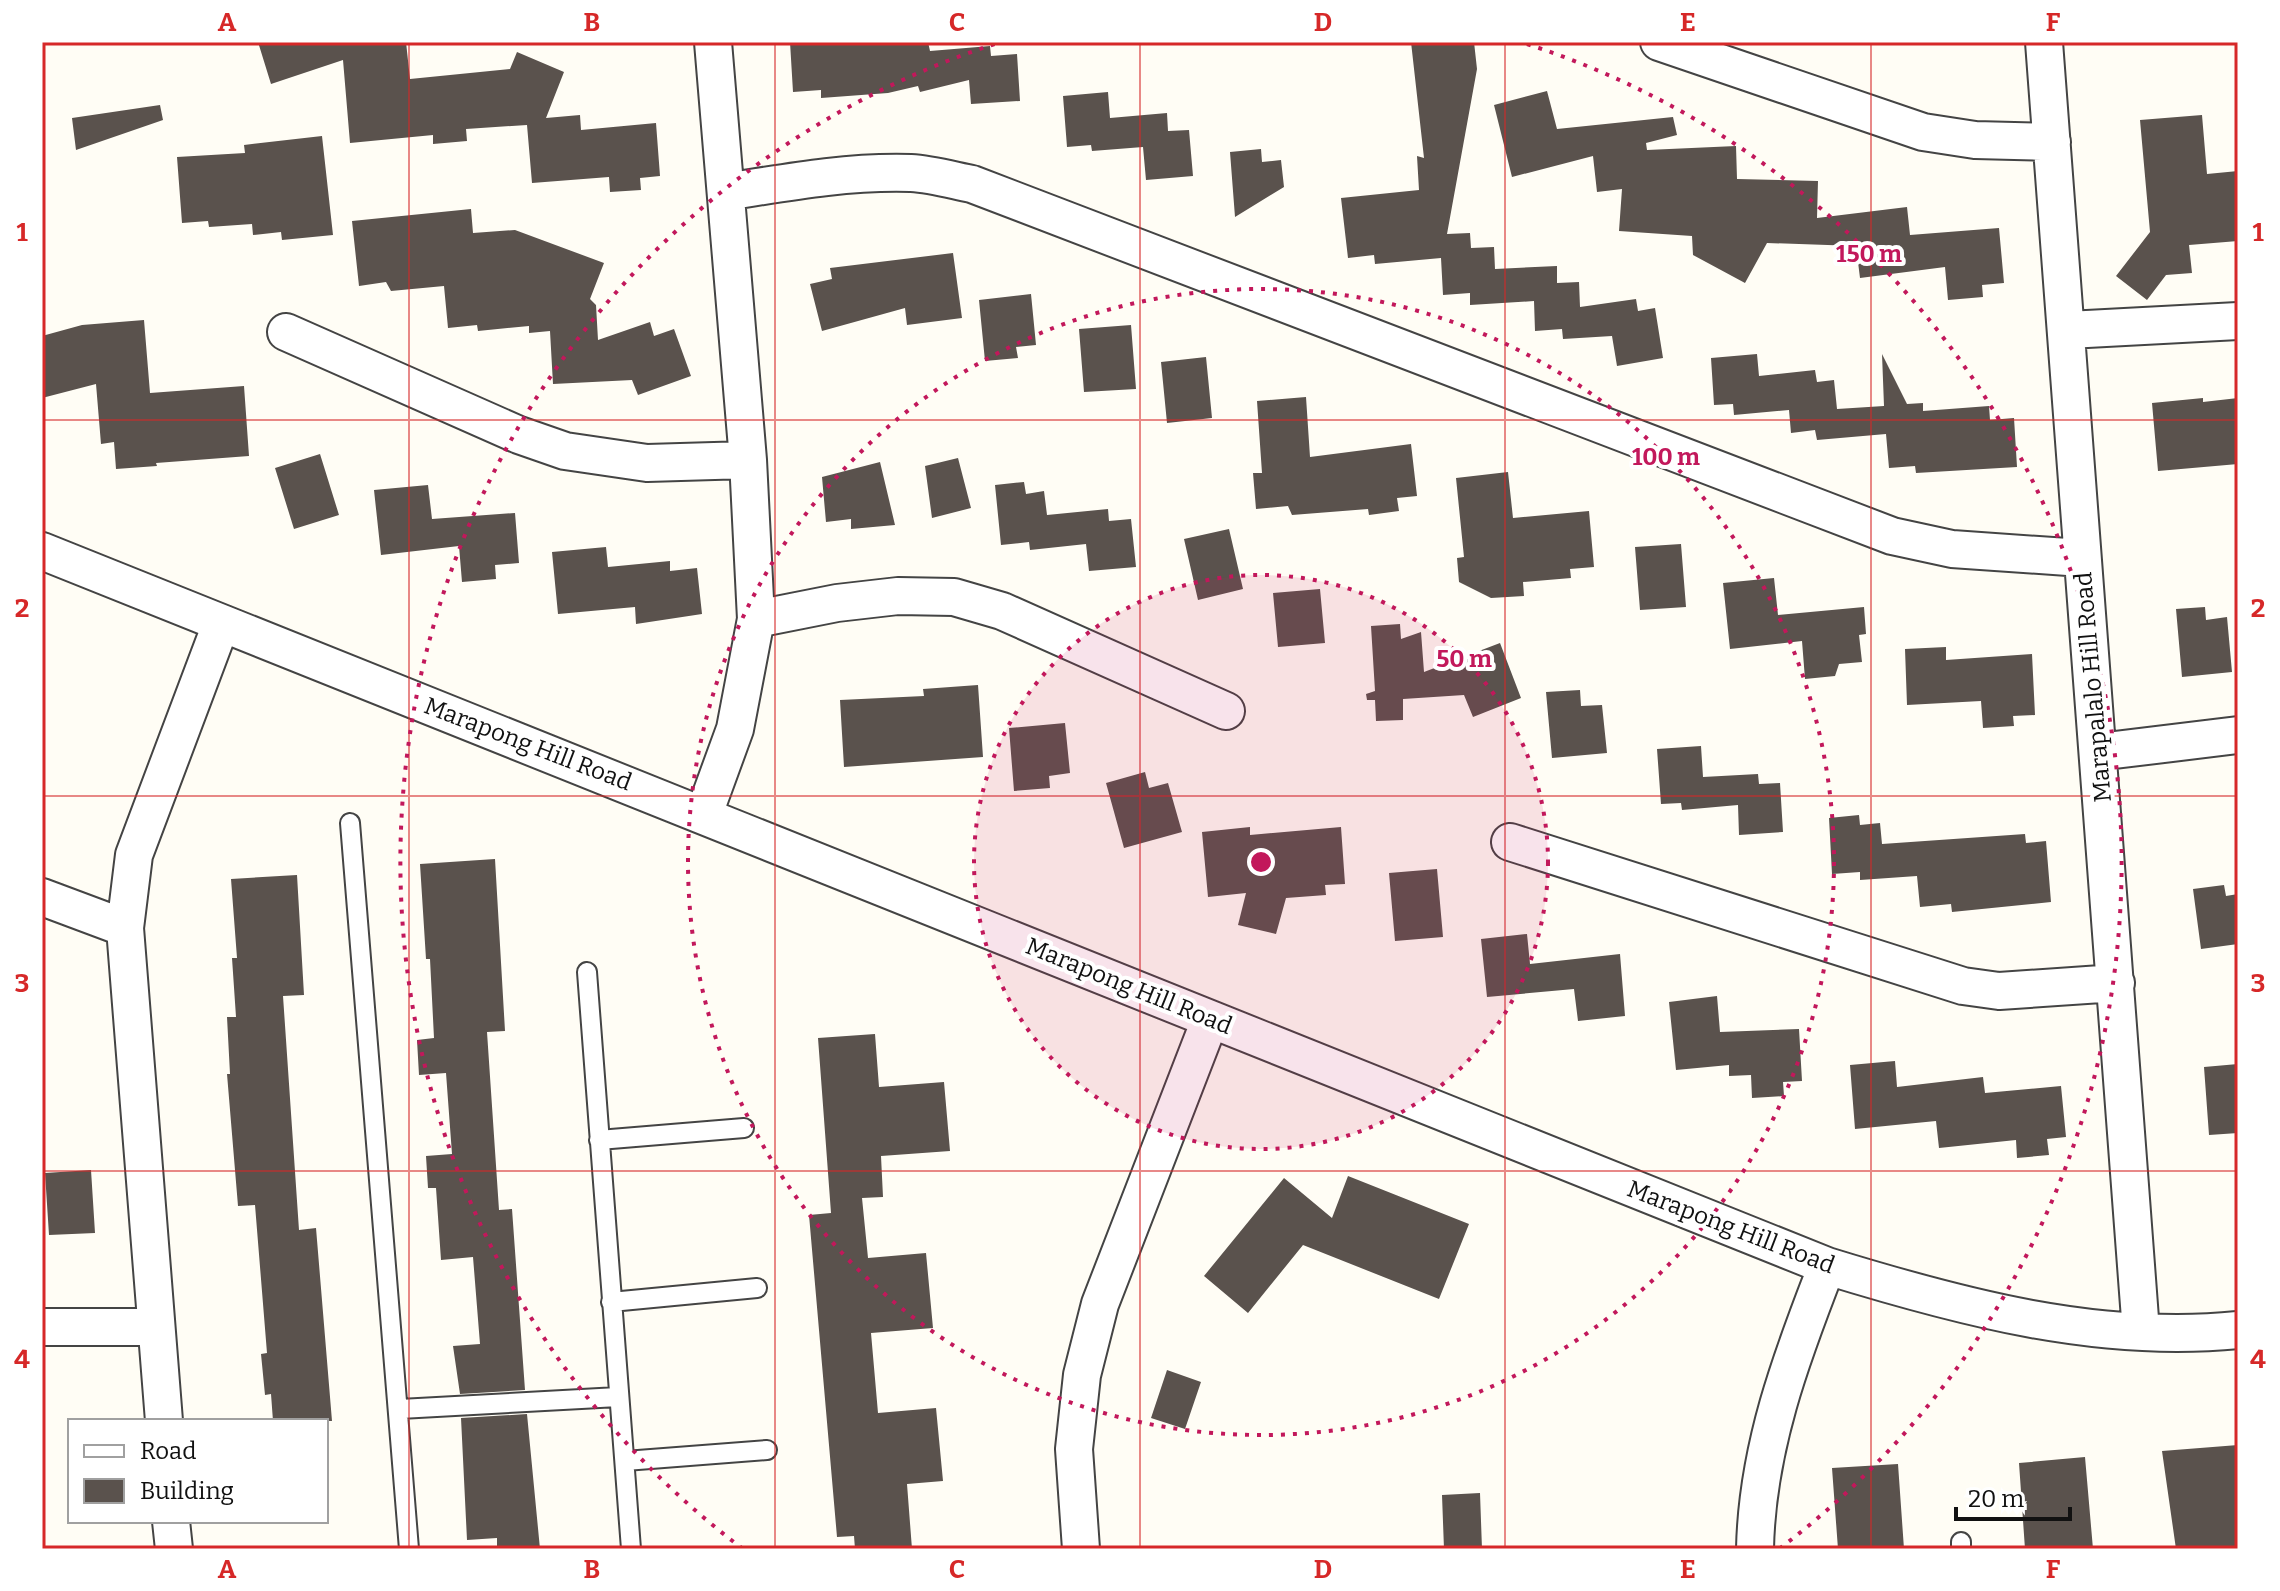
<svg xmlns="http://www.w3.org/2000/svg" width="2280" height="1591" viewBox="0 0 2280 1591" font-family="Bitter,serif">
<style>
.building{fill:#5a524d}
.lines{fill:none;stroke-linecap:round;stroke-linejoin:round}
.lane-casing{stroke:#444;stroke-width:22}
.street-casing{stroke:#444;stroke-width:40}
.lane{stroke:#fff;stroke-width:18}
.street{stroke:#fff;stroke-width:36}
.grid{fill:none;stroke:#d62828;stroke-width:2;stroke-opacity:0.55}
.ring{fill:none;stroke:#c2185b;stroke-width:4;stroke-dasharray:4 8}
.labels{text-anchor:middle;stroke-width:8;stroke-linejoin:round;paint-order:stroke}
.street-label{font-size:24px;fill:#111;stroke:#fff}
.centre{fill:#c2185b;stroke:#fff;stroke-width:4}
.ring-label{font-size:24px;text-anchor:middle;font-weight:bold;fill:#c2185b;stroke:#fff;stroke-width:8;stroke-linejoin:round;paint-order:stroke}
.neatline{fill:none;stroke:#d62828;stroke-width:3}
.grid-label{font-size:26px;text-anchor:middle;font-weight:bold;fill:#d62828}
</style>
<rect width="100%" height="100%" fill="#fffdf5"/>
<path class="building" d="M 258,42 L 406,42 L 410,79 L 510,69 L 517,52 L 564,72 L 546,118 L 580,115 L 581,130 L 656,123 L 660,176 L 640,178 L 641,190 L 610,192 L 609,177 L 532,183 L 527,125 L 466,129 L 467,141 L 433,144 L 433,135 L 350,143 L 343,60 L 271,84 Z
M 790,42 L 928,42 L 930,51 L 990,46 L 991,56 L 1017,54 L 1020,101 L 971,104 L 969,80 L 920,92 L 918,86 L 888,93 L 821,98 L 821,90 L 793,92 Z
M 1411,42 L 1474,42 L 1477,69 L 1447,234 L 1470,233 L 1471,248 L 1494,247 L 1495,269 L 1557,266 L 1557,283 L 1579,282 L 1580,307 L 1636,299 L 1638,311 L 1655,308 L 1663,358 L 1617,366 L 1612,336 L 1563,339 L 1562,329 L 1535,331 L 1534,301 L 1470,305 L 1470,293 L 1443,295 L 1441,258 L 1375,264 L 1374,255 L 1348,258 L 1341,198 L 1419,190 L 1417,156 L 1424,158 Z
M 1547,91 L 1557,129 L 1673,117 L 1677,135 L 1646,143 L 1647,150 L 1736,146 L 1737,179 L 1818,181 L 1817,218 L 1907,207 L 1910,235 L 1999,228 L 2004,283 L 1982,285 L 1983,297 L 1948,300 L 1945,267 L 1860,278 L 1856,246 L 1767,243 L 1745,283 L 1693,255 L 1692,236 L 1619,231 L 1622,189 L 1597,192 L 1593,156 L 1512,177 L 1494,105 Z
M 1108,92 L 1110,118 L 1167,113 L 1168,131 L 1189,130 L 1193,176 L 1146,180 L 1143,147 L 1092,151 L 1091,145 L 1067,147 L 1063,96 Z
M 160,105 L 163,120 L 76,150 L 72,118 Z
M 2202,115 L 2207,174 L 2238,171 L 2238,241 L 2189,245 L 2192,273 L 2166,275 L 2147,300 L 2116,276 L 2150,232 L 2140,120 Z
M 322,136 L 333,235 L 282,240 L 281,232 L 253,235 L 252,224 L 209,227 L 208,221 L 182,223 L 177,157 L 245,153 L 244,145 Z
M 1261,149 L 1262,162 L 1281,160 L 1284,187 L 1235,217 L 1230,152 Z
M 471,209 L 473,233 L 515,230 L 604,263 L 590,299 L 596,305 L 598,340 L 650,322 L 654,336 L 674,329 L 691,376 L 638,395 L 632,380 L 553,384 L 550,331 L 529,333 L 529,326 L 478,331 L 477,325 L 448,328 L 444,286 L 391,291 L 386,282 L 359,286 L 352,221 Z
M 953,253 L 962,318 L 907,325 L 905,308 L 822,331 L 810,284 L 832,279 L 830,268 Z
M 1031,294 L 1036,345 L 1016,347 L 1018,358 L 985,361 L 979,300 Z
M 144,320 L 150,393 L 244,386 L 249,456 L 156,463 L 157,466 L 116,469 L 114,442 L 101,444 L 96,384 L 42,398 L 42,336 L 82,325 Z
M 1131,325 L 1136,389 L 1084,392 L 1079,329 Z
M 1757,354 L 1759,376 L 1815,370 L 1817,382 L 1834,380 L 1837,409 L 1884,406 L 1882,354 L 1907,404 L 1923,403 L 1923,411 L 1989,406 L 1990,420 L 2014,418 L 2017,467 L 1916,473 L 1915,466 L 1889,468 L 1886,434 L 1817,440 L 1815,430 L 1791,433 L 1789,410 L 1734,415 L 1733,404 L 1714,405 L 1711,358 Z
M 1206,357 L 1212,418 L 1167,423 L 1161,362 Z
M 1306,397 L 1310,457 L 1411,444 L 1417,496 L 1397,498 L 1399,511 L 1369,515 L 1368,509 L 1292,515 L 1288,506 L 1256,509 L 1253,473 L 1262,473 L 1257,401 Z
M 2203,398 L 2203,402 L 2238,398 L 2238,464 L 2158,471 L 2152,403 Z
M 320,454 L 339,515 L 294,529 L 275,468 Z
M 958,458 L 971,508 L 932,518 L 925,466 Z
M 880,462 L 895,525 L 851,529 L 851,519 L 826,522 L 822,477 Z
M 1508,472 L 1513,518 L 1589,511 L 1594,567 L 1570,569 L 1571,578 L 1523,582 L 1524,596 L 1491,598 L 1459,582 L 1457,558 L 1464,557 L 1456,478 Z
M 1024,482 L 1026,494 L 1044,491 L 1047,515 L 1108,509 L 1109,521 L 1131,519 L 1136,567 L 1089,571 L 1086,544 L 1030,550 L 1029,542 L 1001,545 L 995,485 Z
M 428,485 L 432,519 L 515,513 L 519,563 L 495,565 L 496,579 L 462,582 L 459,546 L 381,555 L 374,490 Z
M 1229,529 L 1243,589 L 1198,600 L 1184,539 Z
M 1681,544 L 1686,607 L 1640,610 L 1635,547 Z
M 606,547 L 608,567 L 670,561 L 670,571 L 697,568 L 702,614 L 636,624 L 635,607 L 558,614 L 552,552 Z
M 1774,578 L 1778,615 L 1864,607 L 1866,634 L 1859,635 L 1862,662 L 1839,664 L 1835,676 L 1805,679 L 1802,641 L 1730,649 L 1723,583 Z
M 1320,589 L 1325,643 L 1278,647 L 1273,593 Z
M 2205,607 L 2206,620 L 2227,617 L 2232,672 L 2182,677 L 2176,609 Z
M 1400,624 L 1401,639 L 1421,632 L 1424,672 L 1500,643 L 1521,698 L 1473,717 L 1464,695 L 1403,699 L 1403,720 L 1376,721 L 1375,700 L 1367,700 L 1366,694 L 1375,691 L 1371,626 Z
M 1946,647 L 1946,660 L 2032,654 L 2035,715 L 2013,716 L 2014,726 L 1983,728 L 1981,701 L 1907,705 L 1905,649 Z
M 978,685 L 983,757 L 844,767 L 840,700 L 924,696 L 923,689 Z
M 1580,690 L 1581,706 L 1602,705 L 1607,753 L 1552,758 L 1546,692 Z
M 1065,723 L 1070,773 L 1049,776 L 1050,788 L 1014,791 L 1009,728 Z
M 1701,746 L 1703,777 L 1758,774 L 1759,784 L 1780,783 L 1783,832 L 1739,835 L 1738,805 L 1682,810 L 1681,803 L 1661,804 L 1657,749 Z
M 1145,772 L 1149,788 L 1168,783 L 1182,832 L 1124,848 L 1106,783 Z
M 1859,815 L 1860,825 L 1880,823 L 1882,844 L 2025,834 L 2026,843 L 2046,841 L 2051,902 L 1952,912 L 1951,904 L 1920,907 L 1917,876 L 1860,880 L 1860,872 L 1832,874 L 1829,818 Z
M 1250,827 L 1250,835 L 1341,827 L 1345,884 L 1325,885 L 1326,895 L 1286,898 L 1276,934 L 1238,925 L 1246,893 L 1208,897 L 1202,832 Z
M 495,859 L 505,1031 L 487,1032 L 499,1210 L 512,1209 L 525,1390 L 460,1394 L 453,1346 L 480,1344 L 473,1257 L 441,1260 L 436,1188 L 428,1188 L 426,1156 L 452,1154 L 446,1073 L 419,1075 L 417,1040 L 434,1038 L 430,959 L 426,959 L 420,864 Z
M 1437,869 L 1443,937 L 1395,941 L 1389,873 Z
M 297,875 L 304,995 L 283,996 L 299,1230 L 316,1228 L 332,1421 L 273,1421 L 271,1394 L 265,1395 L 261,1354 L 267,1353 L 255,1205 L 238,1206 L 227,1074 L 230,1074 L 227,1017 L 236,1017 L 232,958 L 237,958 L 231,879 Z
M 2224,885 L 2226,896 L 2238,894 L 2238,944 L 2201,949 L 2193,889 Z
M 1527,934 L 1530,964 L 1620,954 L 1625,1016 L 1578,1021 L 1574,989 L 1487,997 L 1481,939 Z
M 1717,996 L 1720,1032 L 1799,1029 L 1802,1081 L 1783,1082 L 1784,1096 L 1752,1098 L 1751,1075 L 1729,1076 L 1729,1065 L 1676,1070 L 1669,1002 Z
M 875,1034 L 879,1087 L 944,1082 L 950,1151 L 881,1156 L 883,1197 L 862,1198 L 868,1258 L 926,1253 L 933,1328 L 871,1333 L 878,1413 L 936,1408 L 943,1481 L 907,1484 L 912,1549 L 855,1549 L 854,1536 L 837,1537 L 809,1215 L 831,1213 L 818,1038 Z
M 1895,1061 L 1897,1087 L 1983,1077 L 1985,1093 L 2061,1086 L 2066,1137 L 2047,1139 L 2049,1155 L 2017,1158 L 2016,1140 L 1939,1148 L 1936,1121 L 1855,1129 L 1850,1065 Z
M 2238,1064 L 2238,1133 L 2209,1135 L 2204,1067 Z
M 91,1170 L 95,1233 L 49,1235 L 45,1173 Z
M 1348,1176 L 1469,1224 L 1439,1299 L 1303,1245 L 1248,1313 L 1204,1276 L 1284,1178 L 1332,1218 Z
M 1167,1370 L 1201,1382 L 1185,1429 L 1151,1418 Z
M 527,1414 L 540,1549 L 497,1549 L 497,1538 L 467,1540 L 461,1418 Z
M 2238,1445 L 2238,1549 L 2176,1549 L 2162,1451 Z
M 2085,1457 L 2093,1549 L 2025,1549 L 2019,1463 Z
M 1898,1464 L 1904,1549 L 1838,1549 L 1832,1468 Z
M 1480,1493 L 1482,1549 L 1444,1549 L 1442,1495 Z"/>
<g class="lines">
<g class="lane-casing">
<path id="lane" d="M 350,823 L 409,1549
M 587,972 L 631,1549
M 599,1140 L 744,1128
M 611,1302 L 757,1288
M 400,1409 L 618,1397
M 625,1461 L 767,1450
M 1961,1542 L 1961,1549"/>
</g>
<g class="street-casing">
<path id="street" d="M 1659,42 L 1923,132 L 1975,140 L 2052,142
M 2044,42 L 2141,1332
M 726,192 C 788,182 848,171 911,173 C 931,174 952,180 972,184 L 1892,536 L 1952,549 L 2082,558
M 2068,330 L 2238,321
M 286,332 L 519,435 L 565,451 L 647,463 L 748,460
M 42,551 L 1827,1266 C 1960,1307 2098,1344 2238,1330
M 756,619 L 837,603 L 898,596 L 954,597 L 1002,611 L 1226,711
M 2098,752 L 2238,735
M 704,814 L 735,729 L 756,619 L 748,460 L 713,42
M 1510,842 L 1963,986 L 1999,991 L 2116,983
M 42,897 L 125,928
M 42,1327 L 156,1327
M 164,1421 L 125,928 L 134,855 L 221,624
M 171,1521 L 174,1549
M 1081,1549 L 1074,1449 L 1082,1375 L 1100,1304 L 1210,1020
M 1755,1549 C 1757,1449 1791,1358 1827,1266"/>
</g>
<use href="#lane" class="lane"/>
<use href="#street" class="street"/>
</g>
<path class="grid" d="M 409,42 L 409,1549M 775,42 L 775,1549M 1140,42 L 1140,1549M 1505,42 L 1505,1549M 1871,42 L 1871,1549M 42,420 L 2238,420M 42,796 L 2238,796M 42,1171 L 2238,1171"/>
<circle cx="1261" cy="862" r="287" fill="#c2185b" fill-opacity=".12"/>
<g class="ring">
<circle cx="1261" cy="862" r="287"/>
<circle cx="1261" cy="862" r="573"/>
<path d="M743 1549A860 860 0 0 1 995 44M1527 44A860 860 0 0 1 1779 1549"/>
</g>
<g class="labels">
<g class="street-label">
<text transform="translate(2093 687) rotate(-95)" y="8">Marapalalo Hill Road</text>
<text transform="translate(528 744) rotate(21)" y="8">Marapong Hill Road</text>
<text transform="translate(1129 986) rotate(22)" y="8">Marapong Hill Road</text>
<text transform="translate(1731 1227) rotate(21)" y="8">Marapong Hill Road</text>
</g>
</g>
<circle cx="1261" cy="862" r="12" class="centre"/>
<g class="ring-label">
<text x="1869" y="262">150 m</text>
<text x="1666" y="465">100 m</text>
<text x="1464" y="667">50 m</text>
</g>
<rect width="2280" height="1591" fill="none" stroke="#ffffff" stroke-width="88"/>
<rect x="68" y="1419" width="260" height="104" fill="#ffffff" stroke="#a0a0a0" stroke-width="2"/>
<rect x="84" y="1445" width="40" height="12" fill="#ffffff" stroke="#a0a0a0" stroke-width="2"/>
<text x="140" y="1459" font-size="24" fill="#111111">Road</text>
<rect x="84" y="1479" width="40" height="24" fill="#5a524d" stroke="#a0a0a0" stroke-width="2"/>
<text x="140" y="1499" font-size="24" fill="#111111">Building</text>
<path d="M1956 1507v12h114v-12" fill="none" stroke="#111111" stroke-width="4"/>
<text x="1968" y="1507" font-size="24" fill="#111111" stroke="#ffffff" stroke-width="6" paint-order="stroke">20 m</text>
<rect x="44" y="44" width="2192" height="1503" class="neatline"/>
<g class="grid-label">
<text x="227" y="31">A</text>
<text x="592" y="31">B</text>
<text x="957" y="31">C</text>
<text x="1323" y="31">D</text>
<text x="1688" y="31">E</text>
<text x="2053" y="31">F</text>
<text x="22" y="241">1</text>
<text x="2258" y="241">1</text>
<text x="22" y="617">2</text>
<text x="2258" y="617">2</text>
<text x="22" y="992">3</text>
<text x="2258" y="992">3</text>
<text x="22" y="1368">4</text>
<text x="2258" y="1368">4</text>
<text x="227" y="1578">A</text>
<text x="592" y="1578">B</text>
<text x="957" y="1578">C</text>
<text x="1323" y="1578">D</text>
<text x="1688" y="1578">E</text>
<text x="2053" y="1578">F</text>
</g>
</svg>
